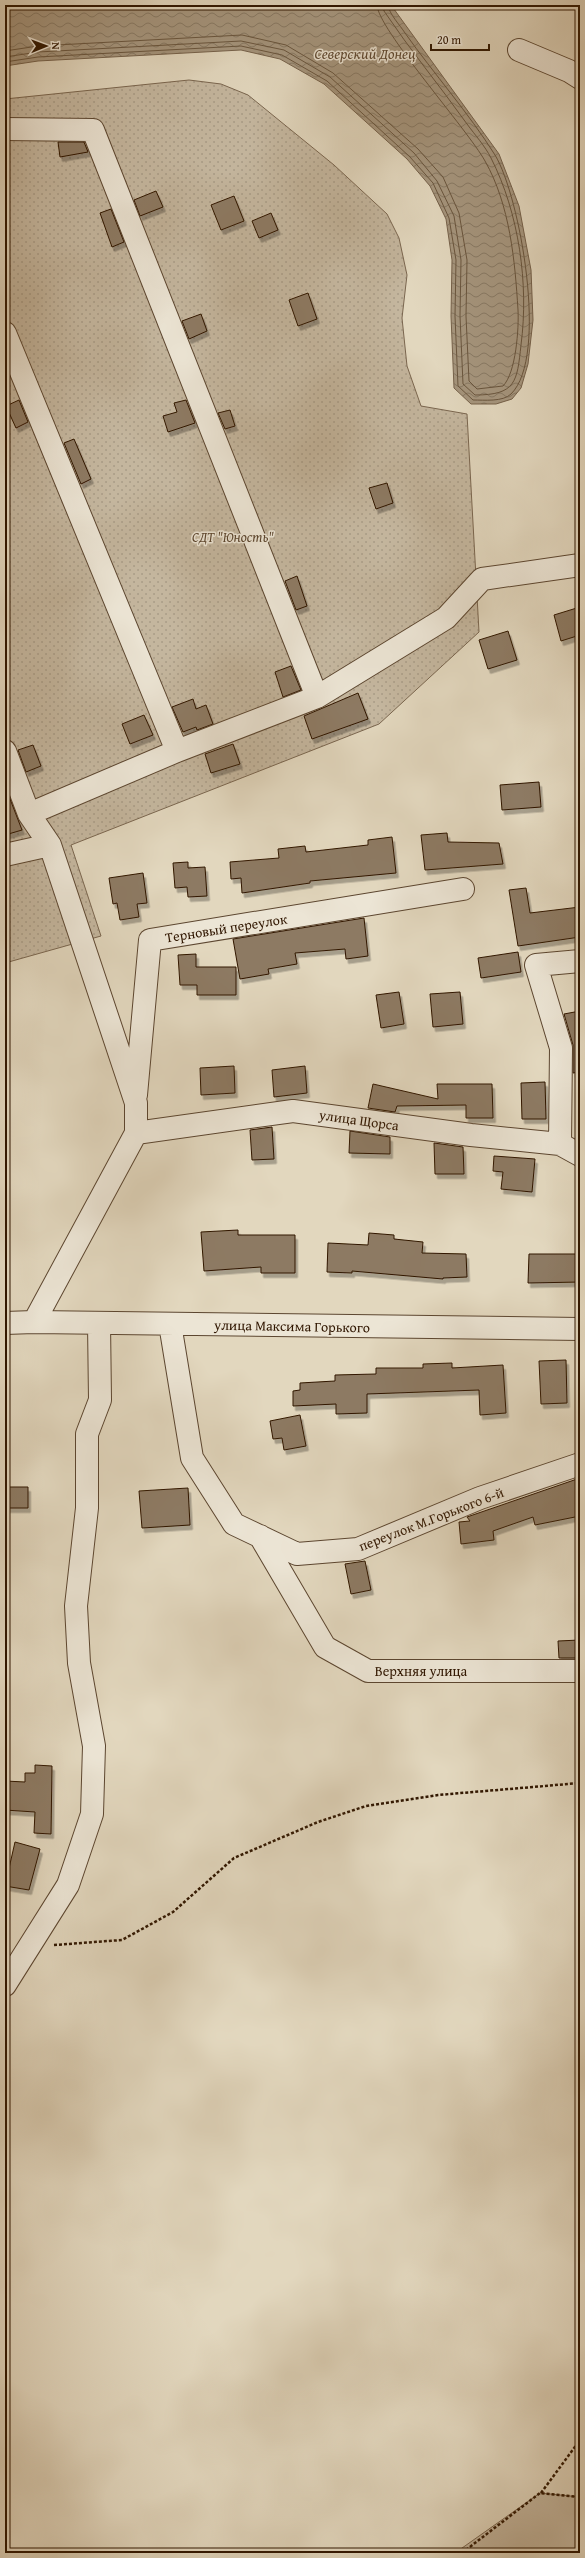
<svg xmlns="http://www.w3.org/2000/svg" width="585" height="2558" viewBox="0 0 585 2558" font-family="'Gentium Book Plus',serif">
<style>
.green{fill:#c4b69e;stroke:#7a664f}
.garden{fill:url(#garden-dots);stroke:#7a664f}
.water{fill:url(#water-waves);stroke:#76624b}
.lines{fill:none;stroke-linecap:round;stroke-linejoin:round}
.shore{stroke:#6a563e;stroke-width:1}
.building{fill:#8d7a63;stroke:#301600;filter:url(#shadow)}
.minor-casing{stroke:#5c4630;stroke-width:24}
.path{stroke:#301600;stroke-width:2.5;stroke-dasharray:3 2;stroke-linecap:butt}
.minor{stroke:#ece5d5;stroke-width:22}
.labels{text-anchor:middle;stroke-width:3;stroke-linejoin:round;paint-order:stroke}
.park-label{font-size:14px;font-style:italic;fill:#5c462f;stroke:#ece5d5}
.street-label{font-size:14px;fill:#301600;stroke:#ece5d5}
.water-label{font-size:15px;font-style:italic;fill:#5f4932;stroke:#ece5d5}
</style>
<defs>
<pattern id="garden-dots" width="8" height="8" patternUnits="userSpaceOnUse"><rect width="8" height="8" fill="#c4b69e"/><path d="M2 2h.1M6 6h.1" fill="none" stroke="#a99c86" stroke-width="1.8" stroke-linecap="round"/></pattern>
<pattern id="water-waves" width="16" height="10" patternUnits="userSpaceOnUse"><rect width="16" height="10" fill="#a5957d"/><path d="M0 5q4-4 8 0t8 0" fill="none" stroke="#877964"/></pattern>
<filter id="shadow"><feDropShadow dx="2.5" dy="4.5" stdDeviation="0" flood-color="#0004"/></filter>
</defs>
<rect width="100%" height="100%" fill="#e2d7be"/>
<filter id="stains"><feTurbulence type="fractalNoise" baseFrequency=".005" numOctaves="4"/><feColorMatrix values="0 0 0 0 .2 0 0 0 0 .09 0 0 0 0 .02 0 0 0 .5 -.17"/></filter>
<radialGradient id="worn" r=".72"><stop offset=".6" stop-color="#630" stop-opacity="0"/><stop offset="1" stop-color="#630" stop-opacity=".3"/></radialGradient>
<path class="green" d="M 540,2493 L 580,2497 L 580,2553 L 455,2553 Z"/>
<path class="garden" d="M 189,80 L 221,84 L 248,95 L 334,165 L 387,214 L 399,238 L 407,275 L 402,318 L 407,366 L 421,406 L 467,414 L 479,632 L 379,724 L 71,845 L 101,936 L 5,963 L 5,99 Z"/>
<path class="water" d="M 5,5 L 391,5 L 499,154 L 519,206 L 531,270 L 533,320 L 528,364 L 521,388 L 512,399 L 496,404 L 471,404 L 454,388 L 451,316 L 452,260 L 446,219 L 430,186 L 407,159 L 324,84 L 280,59 L 241,50 L 38,61 L 5,66 Z"/>
<g class="lines">
<path class="shore" d="M 5,51 L 38,46 L 242,35 L 286,45 L 333,73 L 418,149 L 443,177 L 459,213 L 467,260 L 466,316 L 469,381 L 477,389 L 503,386 C 516,373 519,328 518,310 C 515,261 510,205 485,161 C 468,130 377,28 377,5
M 5,57 L 38,52 L 241,41 L 284,50 L 330,77 L 414,153 L 437,181 L 454,216 L 461,260 L 460,316 L 463,384 L 475,395 C 516,395 517,382 521,345 C 529,284 519,213 491,158 C 485,146 475,135 467,124 C 440,86 410,50 384,11 L 383,5
M 5,62 L 38,57 L 241,46 L 282,55 L 327,81 L 410,157 L 433,183 L 449,218 L 456,260 L 455,316 L 458,386 L 473,400 C 484,400 503,402 511,394 C 549,357 520,196 495,155 C 468,112 434,74 405,33 C 400,25 389,14 388,5"/>
</g>
<path class="building" d="M 58,142 L 84,142 L 88,152 L 60,157 Z
M 156,191 L 163,207 L 140,216 L 134,200 Z
M 234,196 L 244,221 L 221,230 L 211,205 Z
M 111,209 L 124,242 L 112,247 L 100,213 Z
M 271,213 L 278,230 L 259,238 L 252,221 Z
M 308,293 L 317,319 L 298,326 L 289,300 Z
M 201,314 L 207,331 L 189,339 L 182,321 Z
M 19,400 L 28,422 L 16,428 L 6,406 Z
M 186,400 L 195,423 L 168,432 L 163,416 L 177,412 L 174,403 Z
M 230,410 L 235,426 L 225,429 L 218,413 Z
M 74,439 L 91,479 L 81,484 L 64,443 Z
M 387,483 L 393,503 L 376,509 L 369,488 Z
M 297,576 L 307,606 L 296,610 L 285,581 Z
M 580,607 L 580,635 L 561,641 L 554,615 Z
M 508,631 L 517,660 L 488,669 L 479,640 Z
M 291,666 L 301,690 L 283,697 L 275,672 Z
M 358,693 L 368,719 L 312,739 L 304,716 Z
M 193,699 L 196,709 L 206,705 L 213,724 L 197,730 L 196,727 L 183,732 L 172,707 Z
M 144,715 L 153,735 L 130,744 L 122,724 Z
M 233,744 L 240,764 L 211,773 L 205,754 Z
M 33,745 L 41,766 L 26,772 L 18,750 Z
M 539,782 L 541,807 L 502,810 L 500,785 Z
M 5,786 L 22,830 L 5,835 Z
M 447,833 L 448,842 L 499,843 L 503,864 L 425,870 L 421,835 Z
M 392,837 L 396,873 L 310,881 L 310,883 L 242,893 L 241,878 L 231,879 L 230,862 L 279,858 L 278,849 L 305,846 L 306,852 L 368,845 L 368,840 Z
M 188,862 L 188,868 L 205,867 L 207,896 L 188,897 L 187,887 L 175,888 L 173,863 Z
M 143,873 L 147,903 L 137,904 L 139,917 L 120,920 L 117,903 L 113,904 L 109,878 Z
M 526,888 L 530,913 L 580,907 L 580,937 L 518,946 L 509,890 Z
M 364,918 L 368,956 L 346,959 L 345,949 L 295,953 L 297,964 L 268,969 L 269,974 L 240,979 L 233,939 Z
M 518,952 L 521,972 L 481,978 L 478,958 Z
M 196,954 L 196,967 L 236,967 L 236,995 L 197,995 L 197,985 L 180,985 L 178,955 Z
M 399,992 L 404,1024 L 381,1028 L 376,995 Z
M 460,992 L 463,1024 L 433,1027 L 430,994 Z
M 580,1011 L 580,1072 L 573,1073 L 573,1045 L 564,1014 Z
M 234,1066 L 235,1093 L 201,1095 L 200,1068 Z
M 305,1066 L 307,1093 L 274,1097 L 272,1070 Z
M 545,1082 L 546,1119 L 522,1119 L 521,1083 Z
M 373,1084 L 438,1099 L 437,1084 L 492,1084 L 493,1118 L 466,1118 L 466,1105 L 397,1106 L 395,1112 L 368,1108 Z
M 272,1127 L 274,1159 L 252,1160 L 250,1130 Z
M 350,1131 L 390,1137 L 390,1154 L 349,1153 Z
M 434,1143 L 463,1147 L 464,1174 L 435,1174 Z
M 494,1156 L 535,1159 L 532,1192 L 501,1189 L 503,1172 L 493,1171 Z
M 238,1230 L 238,1235 L 295,1235 L 295,1273 L 261,1273 L 261,1267 L 204,1271 L 201,1232 Z
M 369,1233 L 394,1235 L 394,1239 L 423,1242 L 422,1253 L 466,1254 L 467,1277 L 443,1278 L 443,1279 L 352,1271 L 352,1273 L 327,1272 L 328,1243 L 368,1245 Z
M 529,1254 L 580,1254 L 580,1282 L 528,1283 Z
M 566,1360 L 567,1403 L 541,1404 L 539,1361 Z
M 452,1363 L 452,1368 L 503,1365 L 506,1413 L 480,1415 L 479,1390 L 367,1394 L 367,1413 L 336,1414 L 336,1404 L 293,1406 L 293,1391 L 300,1390 L 300,1383 L 335,1381 L 335,1375 L 376,1374 L 376,1368 L 423,1368 L 423,1364 Z
M 300,1415 L 306,1446 L 284,1450 L 282,1438 L 273,1439 L 270,1421 Z
M 580,1478 L 580,1516 L 535,1525 L 533,1517 L 493,1531 L 494,1540 L 461,1544 L 459,1522 L 470,1521 L 467,1517 Z
M 5,1487 L 28,1487 L 28,1508 L 5,1508 Z
M 188,1488 L 190,1525 L 142,1528 L 139,1491 Z
M 365,1561 L 371,1590 L 351,1594 L 345,1564 Z
M 580,1640 L 580,1658 L 559,1658 L 558,1641 Z
M 35,1765 L 52,1766 L 51,1834 L 34,1833 L 35,1812 L 5,1810 L 5,1781 L 25,1782 L 25,1773 L 35,1773 Z
M 15,1842 L 40,1849 L 29,1890 L 5,1886 Z"/>
<g class="lines">
<g class="minor-casing">
<path id="minor" d="M 519,50 L 569,71 L 580,78
M 5,129 L 93,130 L 317,697
M 5,333 L 177,751
M 5,751 L 29,814 L 50,845 L 136,1103 L 136,1133 L 34,1322
M 29,814 L 177,751 L 317,697 L 446,618 L 482,579 L 580,565
M 5,855 L 50,845
M 136,1095 L 150,940 L 463,889
M 136,1133 L 293,1111 L 471,1135 L 560,1144 L 580,1155
M 560,1144 L 561,1048 L 536,965 L 580,961
M 5,1323 L 34,1322 L 580,1329
M 170,1324 L 192,1458 L 234,1524 L 297,1554 L 358,1549 L 480,1498 L 580,1464
M 260,1536 L 325,1647 L 368,1671 L 580,1671
M 5,1985 L 68,1885 L 92,1814 L 94,1746 L 79,1663 L 76,1606 L 87,1508 L 87,1434 L 100,1400 L 99,1323"/>
</g>
<path class="path" d="M 54,1945 L 122,1940 L 173,1912 L 234,1858 L 318,1822 L 366,1806 L 438,1795 L 580,1783
M 541,2493 L 580,2440
M 462,2553 L 540,2493 L 580,2497"/>
<use href="#minor" class="minor"/>
</g>
<g class="labels">
<g class="park-label">
<text x="233" y="542">СДТ "Юность"</text>
</g>
<g class="street-label">
<text transform="translate(226 928) rotate(-9)" y="5">Терновый переулок</text>
<text transform="translate(359 1120) rotate(8)" y="5">улица Щорса</text>
<text transform="translate(292 1326) rotate(1)" y="5">улица Максима Горького</text>
<text transform="translate(431 1519) rotate(-21)" y="5">переулок М.Горького 6-й</text>
<text x="421" y="1676">Верхняя улица</text>
</g>
<g class="water-label">
<text x="365" y="59">Северский Донец</text>
</g>
</g>
<rect width="585" height="2558" fill="none" stroke="#e2d7be" stroke-width="20"/>
<rect x="6" y="6" width="573" height="2546" fill="none" stroke="#301600" stroke-width="2"/>
<rect x="10" y="10" width="565" height="2538" fill="none" stroke="#301600"/>
<g transform="translate(46 46) rotate(89)" stroke="#ece5d5" stroke-width="3" paint-order="stroke">
<path d="M0-3L7 15L0 10L-7 15Z" fill="#301600"/>
<text y="-6" font-size="11" font-weight="bold" text-anchor="middle" fill="#301600">N</text>
</g>
<path d="M431 44v6h58v-6" fill="none" stroke="#301600" stroke-width="2"/>
<text x="437" y="44" font-size="12" fill="#301600" stroke="#ece5d5" stroke-width="3" paint-order="stroke">20 m</text>
<rect width="100%" height="100%" filter="url(#stains)"/>
<rect width="100%" height="100%" fill="url(#worn)"/>
</svg>
